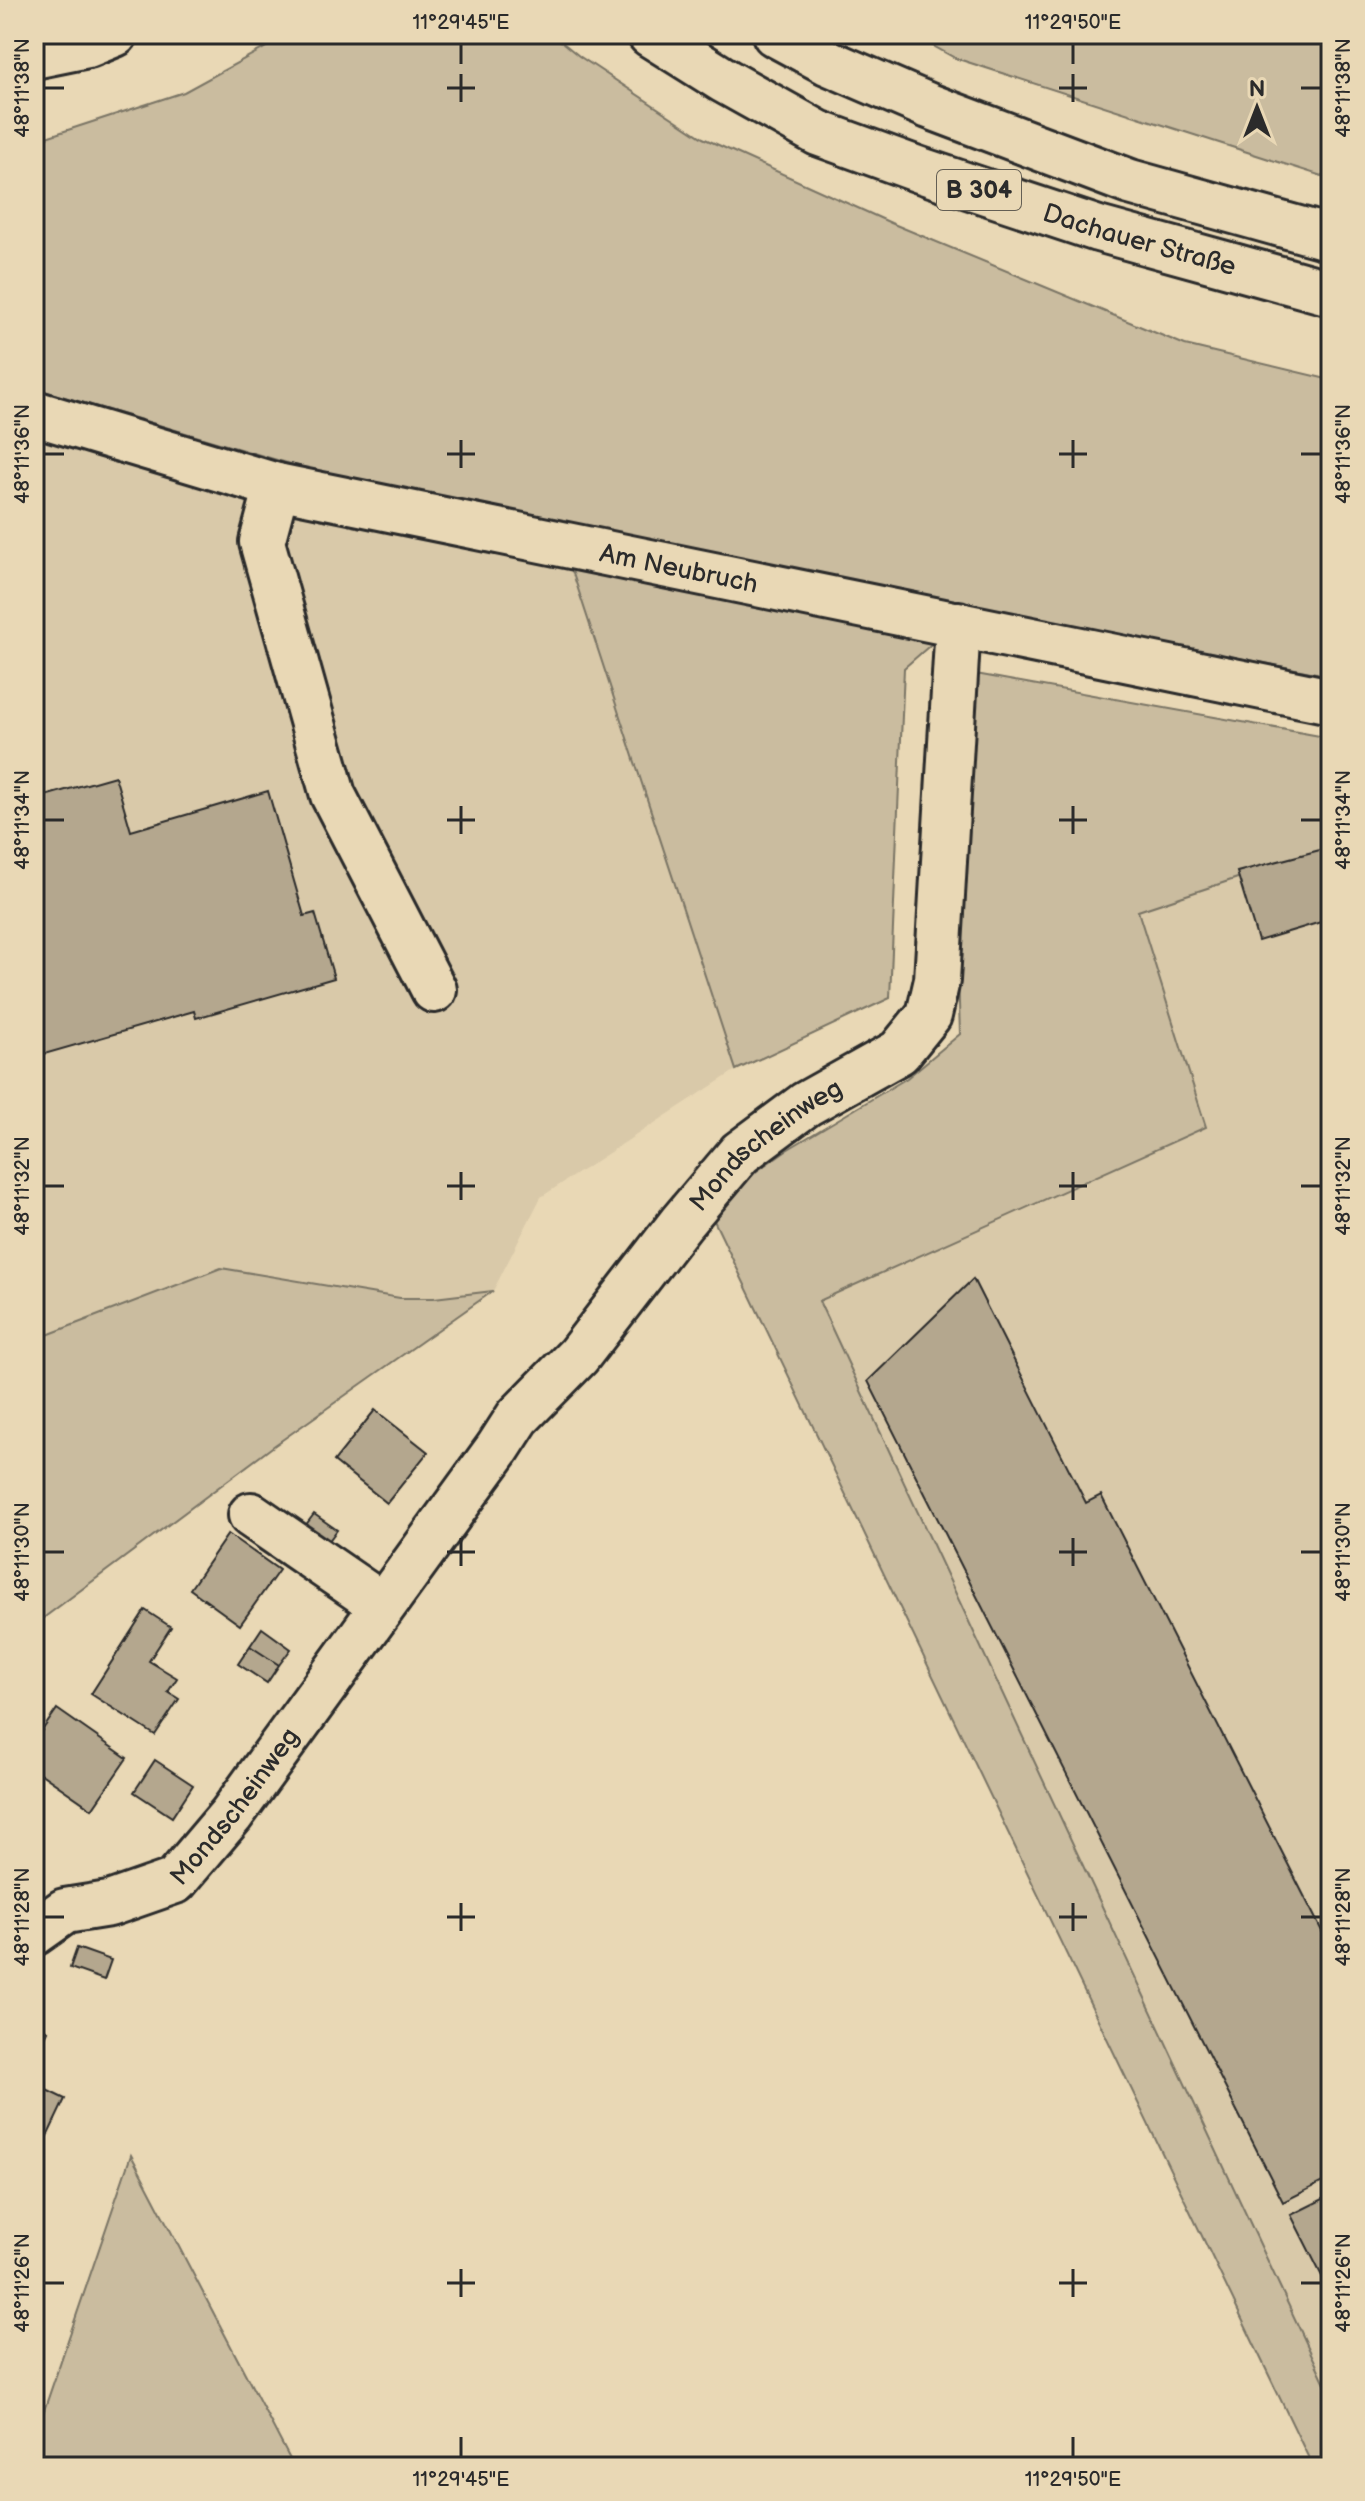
<svg xmlns="http://www.w3.org/2000/svg" width="1365" height="2501" viewBox="0 0 1365 2501" font-family="'Balsamiq Sans',sans-serif">
<style>
.built{fill:#d9c9a9}
.green{fill:#cabc9f;stroke:#7a7465;stroke-width:2}
.building{fill:#b4a78e;stroke:#2b2b2b;stroke-width:2}
.lines{fill:none;stroke-linecap:round;stroke-linejoin:round}
.minor-casing{stroke:#2b2b2b;stroke-width:50}
.major-casing{stroke:#2b2b2b;stroke-width:50}
.minor{stroke:#e9d8b5;stroke-width:44}
.major{stroke:#e9d8b5;stroke-width:44}
.ticks{fill:none;stroke:#2b2b2b;stroke-width:3}
.labels{text-anchor:middle;stroke-width:8;stroke-linejoin:round;paint-order:stroke}
.shield{fill:#e9d8b5;stroke:#645f54;stroke-width:2}
.shield-label{font-size:24px;font-weight:bold;fill:#2b2b2b}
.street-label{font-size:26px;fill:#2b2b2b;stroke:#e9d8b5}
.neatline{fill:none;stroke:#2b2b2b;stroke-width:3}
.ticks-label{font-size:20px;text-anchor:middle;fill:#2b2b2b}
</style>
<rect width="100%" height="100%" fill="#e9d8b5"/>
<filter id="ink" filterUnits="userSpaceOnUse"><feTurbulence type="fractalNoise" baseFrequency=".0125" numOctaves="2"/><feDisplacementMap in="SourceGraphic" scale="16" xChannelSelector="R" yChannelSelector="G"/><feConvolveMatrix kernelMatrix="1 2 1 2 8 2 1 2 1" color-interpolation-filters="sRGB"/></filter>
<g filter="url(#ink)">
<path class="built" d="M 34,388 L 287,463 L 560,534 L 736,1070 L 541,1197 L 493,1291 L 434,1298 L 400,1298 L 221,1268 L 34,1340 Z
M 1331,847 L 1331,2396 L 819,1300 L 1206,1127 L 1138,911 Z"/>
<path class="green" d="M 290,34 L 552,34 L 579,56 L 703,138 L 891,223 L 1185,345 L 1331,380 L 1331,676 L 975,606 L 904,668 L 890,998 L 736,1070 L 560,534 L 287,463 L 34,388 L 34,141 L 184,92 Z
M 912,34 L 1331,34 L 1331,179 L 955,58 Z
M 965,672 L 1331,738 L 1331,847 L 1138,911 L 1206,1127 L 819,1301 L 1331,2396 L 1331,2467 L 1313,2467 L 707,1206 L 785,1151 L 907,1078 L 960,1034 L 958,972 Z
M 221,1268 L 400,1298 L 434,1298 L 493,1291 L 275,1445 L 34,1625 L 34,1340 Z
M 131,2155 L 294,2467 L 34,2467 L 34,2440 Z"/>
<path class="building" d="M 115,776 L 131,831 L 268,791 L 304,916 L 315,913 L 334,978 L 196,1018 L 194,1011 L 34,1057 L 34,799 Z
M 1331,847 L 1331,919 L 1258,941 L 1237,872 Z
M 973,1279 L 1086,1503 L 1101,1495 L 1331,1949 L 1331,2178 L 1283,2202 L 868,1381 Z
M 375,1410 L 428,1452 L 387,1503 L 334,1461 Z
M 314,1514 L 337,1530 L 325,1546 L 302,1530 Z
M 228,1534 L 279,1570 L 240,1625 L 190,1589 Z
M 145,1610 L 171,1627 L 149,1661 L 177,1678 L 168,1692 L 179,1699 L 155,1735 L 91,1694 Z
M 262,1628 L 291,1649 L 279,1665 L 250,1646 Z
M 250,1646 L 279,1665 L 267,1683 L 238,1664 Z
M 57,1709 L 127,1758 L 92,1809 L 34,1769 L 34,1742 Z
M 155,1760 L 193,1785 L 172,1817 L 134,1792 Z
M 77,1948 L 111,1960 L 104,1980 L 70,1968 Z
M 34,2024 L 48,2031 L 34,2059 Z
M 34,2084 L 65,2099 L 46,2139 L 34,2133 Z
M 1331,2195 L 1331,2294 L 1291,2215 Z"/>
<g class="lines">
<g class="minor-casing">
<g id="minor">
<path d="M 34,56 L 88,45 L 115,34"/>
<path id="s1" d="M 34,413 L 277,486 L 1331,701"/>
<path d="M 277,486 L 262,542 L 333,795 L 434,990"/>
<path d="M 251,1515 L 382,1605"/>
<path id="s2" d="M 34,1933 L 65,1911 L 109,1904 L 175,1881 L 231,1815 L 498,1448 L 518,1417 L 578,1356 L 681,1223 L 740,1153 L 806,1104 L 899,1052 L 929,1015 L 937,980 L 958,624"/>
</g>
</g>
<g class="major-casing">
<g id="major">
<path id="s3" d="M 650,34 L 725,81 L 818,133 L 920,170 L 1098,229 L 1331,293"/>
<path d="M 775,34 L 827,62 L 929,106 L 1130,182 L 1331,238"/>
</g>
</g>
<use href="#minor" class="minor"/>
<use href="#major" class="major"/>
</g>
</g>
<path class="ticks" d="M 461,44 L 461,64M 1073,44 L 1073,64M 461,74 L 461,102M 1073,74 L 1073,102M 44,88 L 64,88M 447,88 L 475,88M 1059,88 L 1087,88M 1301,88 L 1321,88M 461,440 L 461,468M 1073,440 L 1073,468M 44,454 L 64,454M 447,454 L 475,454M 1059,454 L 1087,454M 1301,454 L 1321,454M 461,806 L 461,834M 1073,806 L 1073,834M 44,820 L 64,820M 447,820 L 475,820M 1059,820 L 1087,820M 1301,820 L 1321,820M 461,1172 L 461,1200M 1073,1172 L 1073,1200M 44,1186 L 64,1186M 447,1186 L 475,1186M 1059,1186 L 1087,1186M 1301,1186 L 1321,1186M 461,1538 L 461,1566M 1073,1538 L 1073,1566M 44,1552 L 64,1552M 447,1552 L 475,1552M 1059,1552 L 1087,1552M 1301,1552 L 1321,1552M 461,1903 L 461,1931M 1073,1903 L 1073,1931M 44,1917 L 64,1917M 447,1917 L 475,1917M 1059,1917 L 1087,1917M 1301,1917 L 1321,1917M 461,2269 L 461,2297M 1073,2269 L 1073,2297M 44,2283 L 64,2283M 447,2283 L 475,2283M 1059,2283 L 1087,2283M 1301,2283 L 1321,2283M 461,2437 L 461,2457M 1073,2437 L 1073,2457"/>
<g class="labels">
<rect class="shield" x="937" y="170" width="84" height="40" rx="6"/>
<g class="shield-label">
<text x="979" y="198">B 304</text>
</g>
<g class="street-label">
<text dy="9" stroke="none"><textPath href="#s3" startOffset="534">Dachauer Straße</textPath></text>
<text dy="9" stroke="none"><textPath href="#s1" startOffset="664">Am Neubruch</textPath></text>
<text dy="9" stroke="none"><textPath href="#s2" startOffset="1100">Mondscheinweg</textPath></text>
<text dy="9" stroke="none"><textPath href="#s2" startOffset="248">Mondscheinweg</textPath></text>
</g>
</g>
<rect width="1365" height="2501" fill="none" stroke="#e9d8b5" stroke-width="88"/>
<g transform="translate(1257 108)" stroke="#e9d8b5" stroke-width="6" paint-order="stroke">
<path d="M0-6L14 30L0 20L-14 30Z" fill="#2b2b2b"/>
<text y="-12" font-size="22" font-weight="bold" text-anchor="middle" fill="#2b2b2b">N</text>
</g>
<rect x="44" y="44" width="1277" height="2413" class="neatline"/>
<g class="ticks-label">
<text x="461" y="29">11°29'45"E</text>
<text x="1073" y="29">11°29'50"E</text>
<text transform="translate(22 88) rotate(-90)" y="7">48°11'38"N</text>
<text transform="translate(1343 88) rotate(-90)" y="7">48°11'38"N</text>
<text transform="translate(22 454) rotate(-90)" y="7">48°11'36"N</text>
<text transform="translate(1343 454) rotate(-90)" y="7">48°11'36"N</text>
<text transform="translate(22 820) rotate(-90)" y="7">48°11'34"N</text>
<text transform="translate(1343 820) rotate(-90)" y="7">48°11'34"N</text>
<text transform="translate(22 1186) rotate(-90)" y="7">48°11'32"N</text>
<text transform="translate(1343 1186) rotate(-90)" y="7">48°11'32"N</text>
<text transform="translate(22 1552) rotate(-90)" y="7">48°11'30"N</text>
<text transform="translate(1343 1552) rotate(-90)" y="7">48°11'30"N</text>
<text transform="translate(22 1917) rotate(-90)" y="7">48°11'28"N</text>
<text transform="translate(1343 1917) rotate(-90)" y="7">48°11'28"N</text>
<text transform="translate(22 2283) rotate(-90)" y="7">48°11'26"N</text>
<text transform="translate(1343 2283) rotate(-90)" y="7">48°11'26"N</text>
<text x="461" y="2486">11°29'45"E</text>
<text x="1073" y="2486">11°29'50"E</text>
</g>
</svg>
